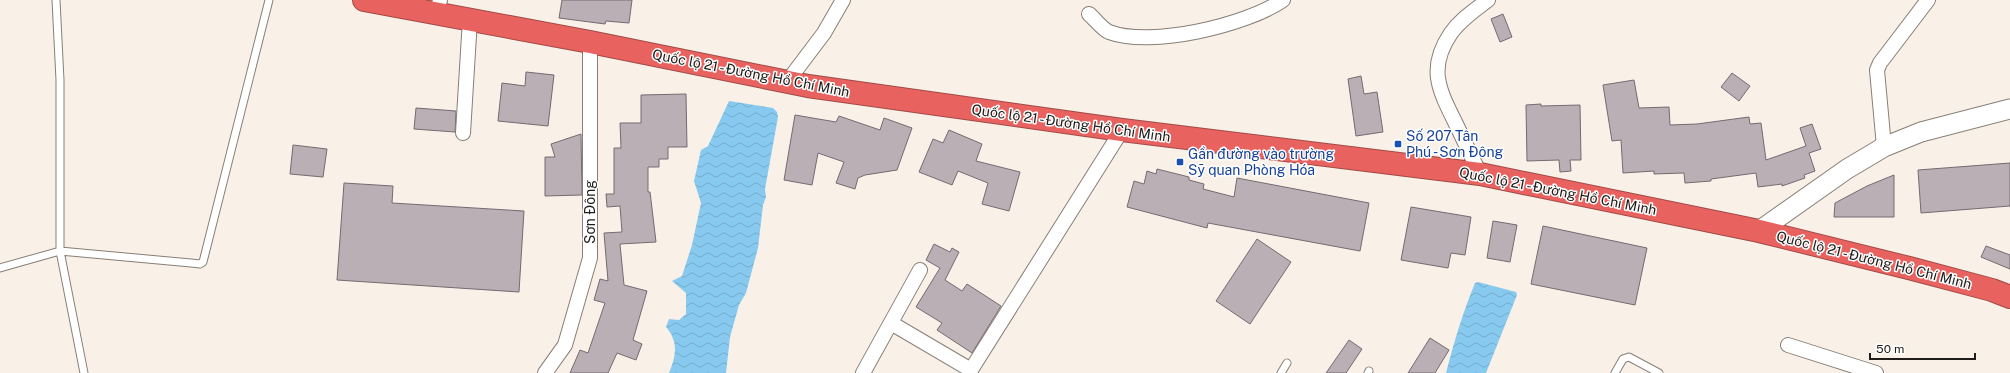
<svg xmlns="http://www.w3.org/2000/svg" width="2010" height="373" viewBox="0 0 2010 373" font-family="'Public Sans',sans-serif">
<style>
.water{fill:url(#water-waves)}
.building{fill:#baafb4;stroke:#746a70}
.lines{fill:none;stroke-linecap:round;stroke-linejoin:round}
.lane-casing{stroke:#877f77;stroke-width:9}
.street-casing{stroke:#877f77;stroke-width:16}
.secondary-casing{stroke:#877f77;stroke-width:21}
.highway-casing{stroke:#a24a46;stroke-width:24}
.lane{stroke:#fff;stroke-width:7}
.street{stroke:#fff;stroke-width:14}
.secondary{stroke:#fff;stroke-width:19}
.highway{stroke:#e8625f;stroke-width:22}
.transit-dot{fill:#1a4fb4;stroke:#fff;stroke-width:1.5}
.labels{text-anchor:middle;stroke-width:3;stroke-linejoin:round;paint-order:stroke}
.street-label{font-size:14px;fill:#1f1c19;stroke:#fff}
.transit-label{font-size:14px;fill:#164399;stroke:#fff;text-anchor:start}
</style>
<defs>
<pattern id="water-waves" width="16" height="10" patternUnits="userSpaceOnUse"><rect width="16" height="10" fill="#87c9ef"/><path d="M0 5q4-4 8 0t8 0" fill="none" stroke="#74accc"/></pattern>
</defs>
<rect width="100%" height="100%" fill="#f9f1e8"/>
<path class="water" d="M 729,101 L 773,108 L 777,112 L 778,117 L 765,189 L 766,197 L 763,205 L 758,248 L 746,293 L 739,305 L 730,337 L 726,373 L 669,373 C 676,356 679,342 666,327 L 669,319 L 679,320 L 686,314 L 686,293 L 672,281 L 682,276 L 692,245 L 701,203 L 694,181 L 701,150 L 708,146 Z
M 1478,282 L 1516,292 L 1517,295 L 1486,373 L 1446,373 C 1454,342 1463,312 1475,283 Z"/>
<path class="building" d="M 562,0 L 632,0 L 629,23 L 606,21 L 605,24 L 559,18 Z
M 1503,14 L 1512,37 L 1500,42 L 1491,19 Z
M 526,72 L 554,75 L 548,126 L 498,121 L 502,83 L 525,86 Z
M 1732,73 L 1750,86 L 1739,101 L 1721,87 Z
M 1361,76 L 1364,94 L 1377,92 L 1383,132 L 1356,136 L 1348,79 Z
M 1634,80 L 1639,108 L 1669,107 L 1670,125 L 1697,124 L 1749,117 L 1750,124 L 1761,123 L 1766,160 L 1806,146 L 1800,128 L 1812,124 L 1821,149 L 1809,153 L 1815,171 L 1804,175 L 1805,178 L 1782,186 L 1782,184 L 1758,187 L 1756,173 L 1711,179 L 1711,181 L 1685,183 L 1684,173 L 1654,174 L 1654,171 L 1623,173 L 1621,140 L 1612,141 L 1603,85 Z
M 686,94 L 687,147 L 668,147 L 668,159 L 659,159 L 659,167 L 648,167 L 648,192 L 650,192 L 656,242 L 620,244 L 624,285 L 647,291 L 633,340 L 642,344 L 636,360 L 617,353 L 608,373 L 570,373 L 580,350 L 588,353 L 605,303 L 594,300 L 600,279 L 608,281 L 604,233 L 622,232 L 620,206 L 607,207 L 606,194 L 614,194 L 614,148 L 621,148 L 620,123 L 641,123 L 641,95 Z
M 1541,104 L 1541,106 L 1580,105 L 1581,160 L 1570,160 L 1571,171 L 1560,172 L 1559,160 L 1527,161 L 1526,105 Z
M 416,108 L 456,111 L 455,132 L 414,129 Z
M 795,115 L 836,122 L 839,116 L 880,130 L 884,118 L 912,128 L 897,170 L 865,175 L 858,178 L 855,189 L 836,183 L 844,162 L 818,153 L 812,185 L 784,180 Z
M 949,130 L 982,144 L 976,161 L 1020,172 L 1009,211 L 982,204 L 988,183 L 958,171 L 952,185 L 919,172 L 933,139 L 943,143 Z
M 581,134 L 582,195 L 545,196 L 545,157 L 555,157 L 551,144 Z
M 293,145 L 327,149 L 323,177 L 290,174 Z
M 2010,163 L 2010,206 L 1921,213 L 1918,170 Z
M 1157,169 L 1189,177 L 1189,180 L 1204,184 L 1203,189 L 1234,197 L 1237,178 L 1369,203 L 1360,251 L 1208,223 L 1207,228 L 1127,207 L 1134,181 L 1144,184 L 1147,171 L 1156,174 Z
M 1894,175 L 1894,217 L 1834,217 L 1835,203 L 1867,186 Z
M 344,183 L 393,186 L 392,203 L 524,211 L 519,292 L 337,280 Z
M 1411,207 L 1471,217 L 1465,255 L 1451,253 L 1448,268 L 1401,260 Z
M 1493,221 L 1517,225 L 1510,262 L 1487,258 Z
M 1543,226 L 1647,248 L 1635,305 L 1531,284 Z
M 1257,239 L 1291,262 L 1250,324 L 1216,301 Z
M 934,244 L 950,252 L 952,248 L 959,252 L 945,280 L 962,291 L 967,284 L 1001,306 L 972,353 L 937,330 L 942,323 L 916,307 L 940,268 L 926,260 Z
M 1986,246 L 2010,255 L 2010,269 L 1981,257 Z
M 1430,338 L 1449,350 L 1435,373 L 1408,373 Z
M 1349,340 L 1362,349 L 1346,373 L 1326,373 Z"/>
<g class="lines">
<g class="lane-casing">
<path id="lane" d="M 56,0 L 60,80 L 60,251 L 84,373
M 0,268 L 60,251 L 191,263 L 200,264 L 203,262 L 269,0
M 1281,373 L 1287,363
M 1368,373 L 1369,371
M 1615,373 L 1623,359 L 1629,357 L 1659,373"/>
</g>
<g class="street-casing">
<path id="street" d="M 437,12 L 440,0
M 1089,14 C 1095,19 1102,29 1109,32 C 1151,48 1247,25 1283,0
M 787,82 L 824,33 L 843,0
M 463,133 L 470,19
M 1884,147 L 1877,70 L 1880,63 L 1928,0
M 1480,174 C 1472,157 1464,141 1456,124 C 1439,90 1427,68 1451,33 C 1461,19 1475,10 1488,0
M 891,323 L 971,370
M 1788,345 L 1876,373
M 545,373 L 565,345 L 590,258 L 590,42
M 863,373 L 920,270
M 969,373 L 1122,130"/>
</g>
<g class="secondary-casing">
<path id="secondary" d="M 1759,231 L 1847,169 L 1884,147 L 1921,132 L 2010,109"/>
</g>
<g class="highway-casing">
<path id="highway" d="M 364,0 L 590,42 L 808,86 L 1122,130 L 1480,174 L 1759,231 L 1909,268 L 1992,290 L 2010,297"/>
</g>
<use href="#lane" class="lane"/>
<use href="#street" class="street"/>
<use href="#secondary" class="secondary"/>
<use href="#highway" class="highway"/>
</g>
<g class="transit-dot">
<rect x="1394" y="140" width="8" height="8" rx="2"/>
<rect x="1176" y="158" width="8" height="8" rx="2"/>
</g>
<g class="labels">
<g class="street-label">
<text transform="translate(751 73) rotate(11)" y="5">Quốc lộ 21 - Đường Hồ Chí Minh</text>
<text transform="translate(1071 123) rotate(8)" y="5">Quốc lộ 21 - Đường Hồ Chí Minh</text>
<text transform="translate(1558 191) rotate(11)" y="5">Quốc lộ 21 - Đường Hồ Chí Minh</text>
<text transform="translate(590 212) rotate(-90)" y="5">Sơn Đông</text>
<text transform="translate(1874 260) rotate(14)" y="5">Quốc lộ 21 - Đường Hồ Chí Minh</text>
</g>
<g class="transit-label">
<text x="1406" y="141">Số 207 Tân<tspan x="1406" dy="16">Phú - Sơn Đông</tspan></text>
<text x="1188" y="159">Gần đường vào trường<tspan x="1188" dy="16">Sỹ quan Phòng Hóa</tspan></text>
</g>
</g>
<path d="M1870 353v6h105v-6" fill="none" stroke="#1f1c19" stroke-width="2"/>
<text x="1876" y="353" font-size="12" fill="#1f1c19" stroke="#ffffff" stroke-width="3" paint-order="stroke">50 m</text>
</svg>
